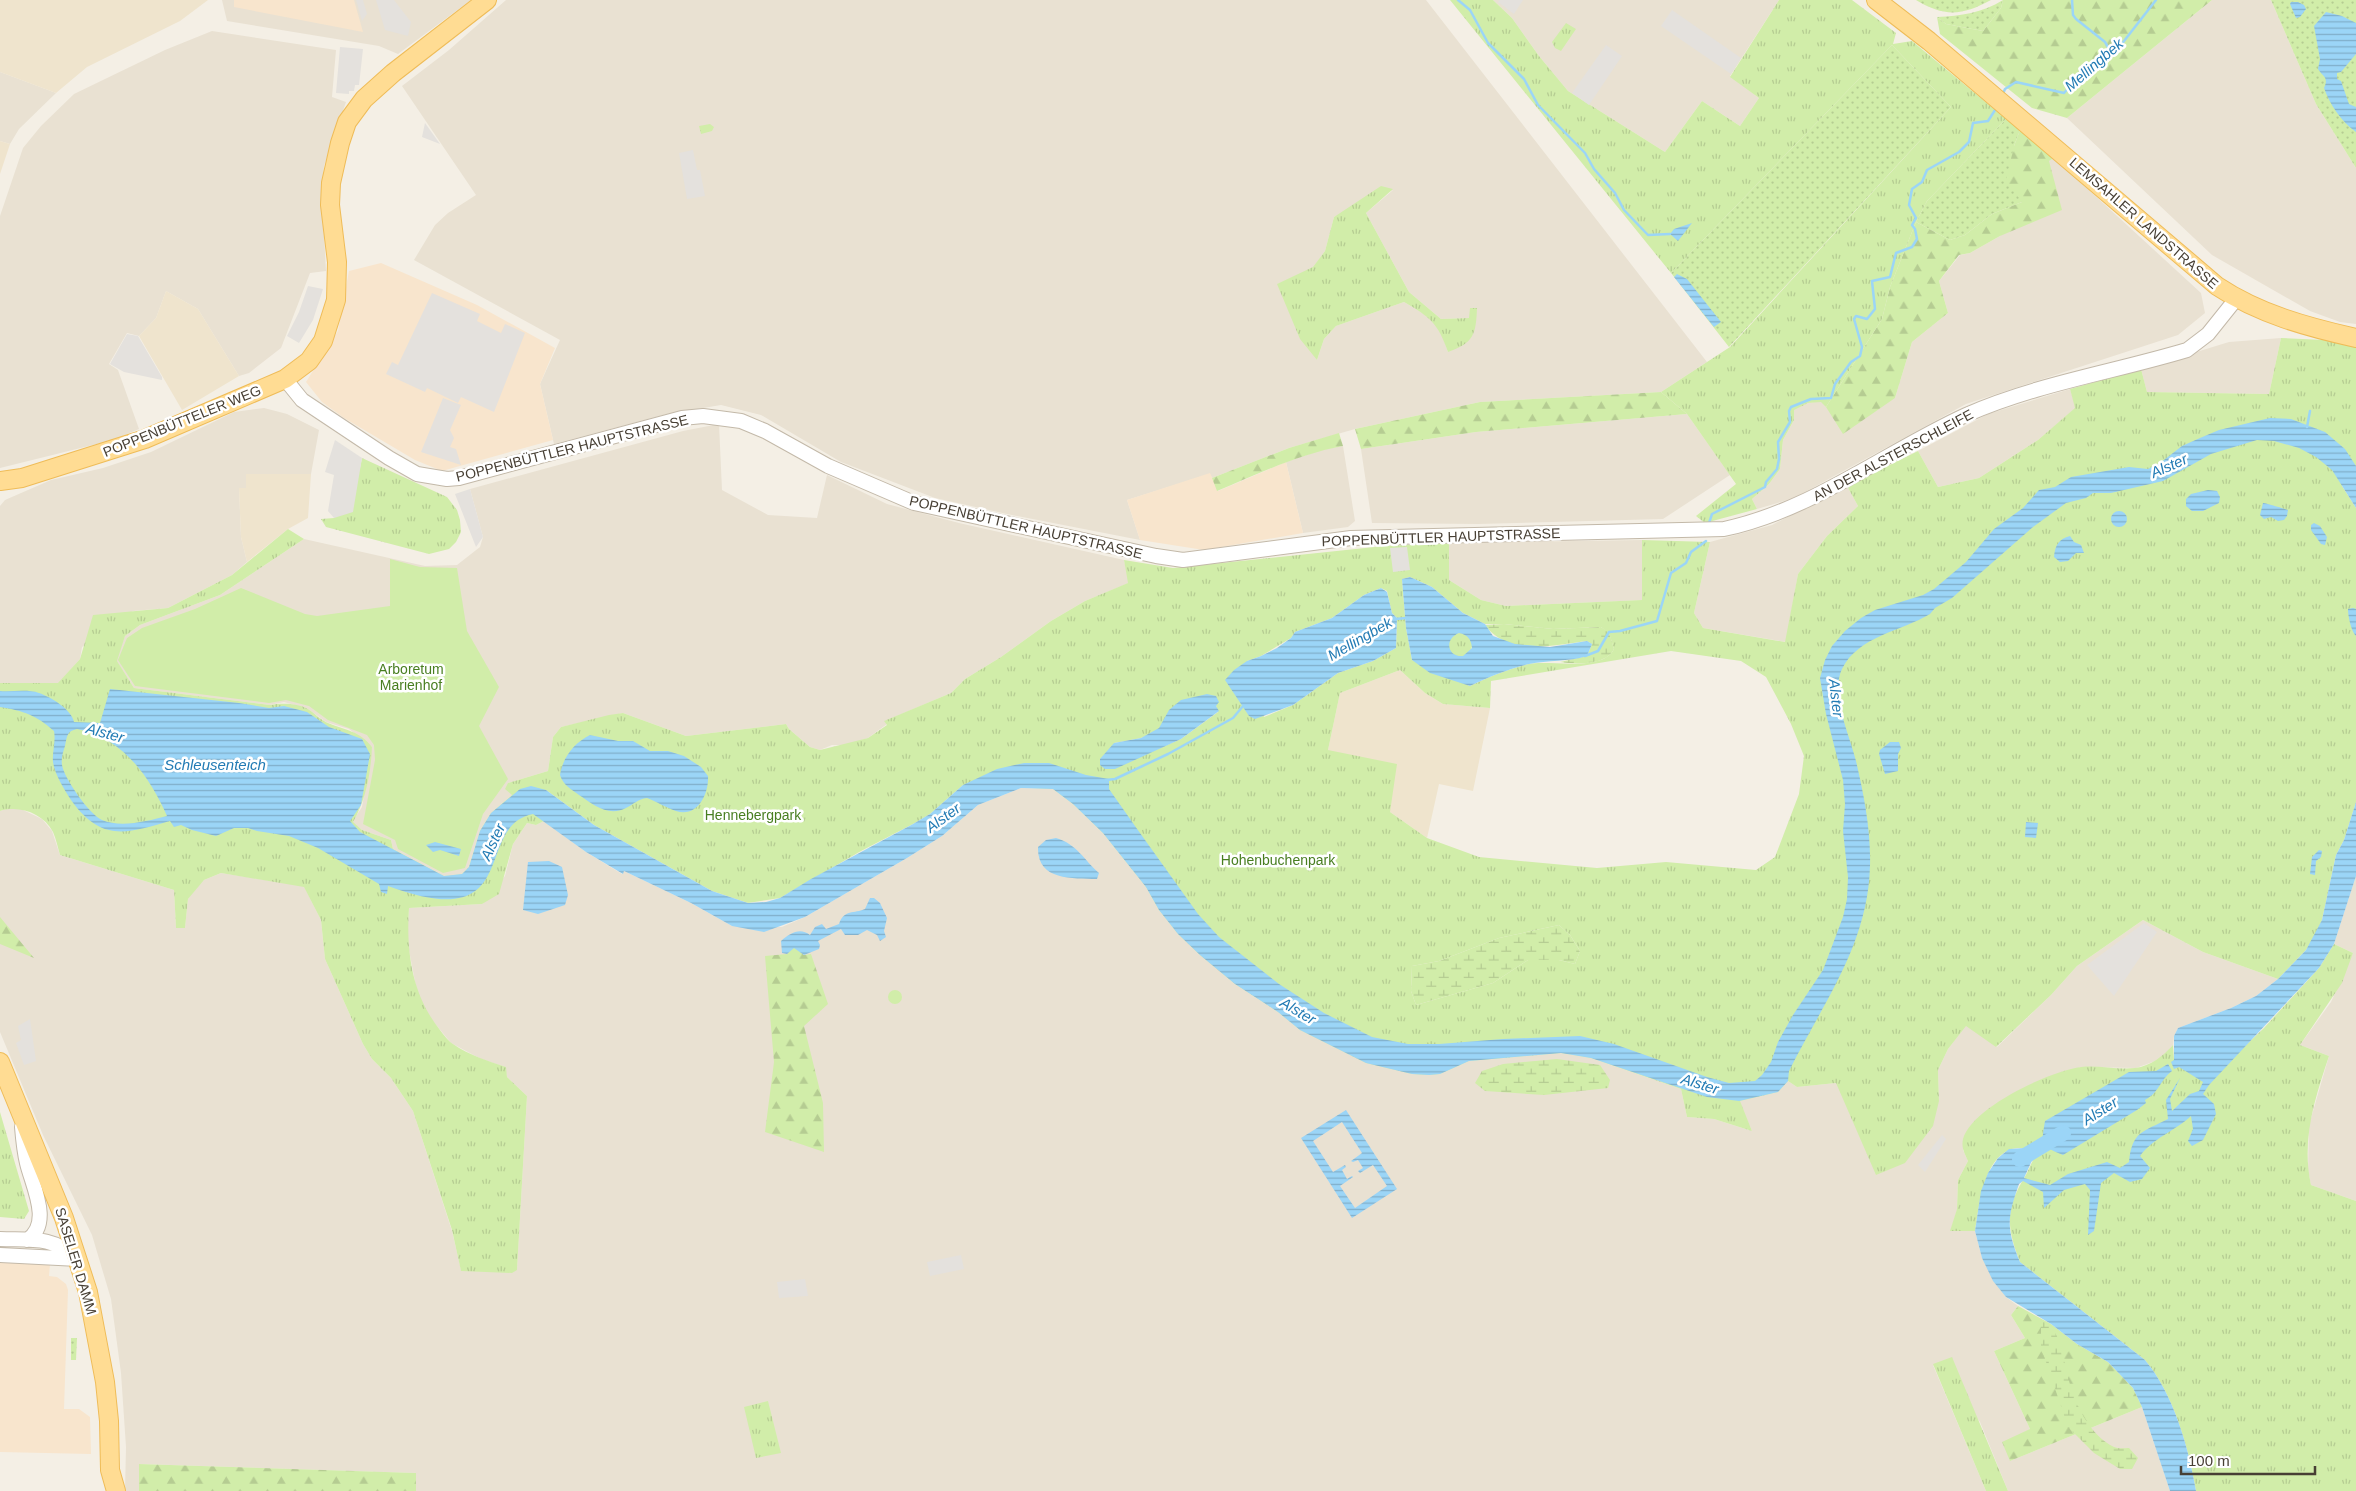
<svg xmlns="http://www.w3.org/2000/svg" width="2356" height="1491" viewBox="0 0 2356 1491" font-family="Helvetica,sans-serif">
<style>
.residential{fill:#e9e1d2;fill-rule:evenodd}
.commercial{fill:#f8e5cd}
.education{fill:#efe4cd}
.grass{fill:url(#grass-dots)}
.forest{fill:url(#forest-firs)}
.wetland{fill:url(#wetland-marsh)}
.park{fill:url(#park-tufts);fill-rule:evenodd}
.garden{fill:#d1eda9}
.parking{fill:#e4e1dd}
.water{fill:url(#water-rules);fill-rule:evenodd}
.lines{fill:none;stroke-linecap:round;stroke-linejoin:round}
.stream{stroke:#9bd5f7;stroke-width:2.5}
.river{stroke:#9bd5f7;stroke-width:16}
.minor-casing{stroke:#c3b9a9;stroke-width:16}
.major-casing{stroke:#efbc58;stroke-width:20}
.minor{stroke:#fff;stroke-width:14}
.major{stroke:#ffdc93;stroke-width:18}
.labels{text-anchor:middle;stroke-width:5;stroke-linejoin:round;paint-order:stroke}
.street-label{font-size:14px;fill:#473f34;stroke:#fff}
.park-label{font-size:14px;fill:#487e21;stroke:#fff}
.water-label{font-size:15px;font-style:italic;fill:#227bb4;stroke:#fff}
</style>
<defs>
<pattern id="grass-dots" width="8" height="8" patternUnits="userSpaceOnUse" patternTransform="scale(1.25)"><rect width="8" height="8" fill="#d1eda9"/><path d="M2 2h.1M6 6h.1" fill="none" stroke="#b5cc92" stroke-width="1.8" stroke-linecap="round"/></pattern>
<pattern id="forest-firs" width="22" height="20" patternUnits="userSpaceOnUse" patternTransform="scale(1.25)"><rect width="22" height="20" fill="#d1eda9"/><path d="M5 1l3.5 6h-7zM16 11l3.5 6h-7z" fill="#b5cc92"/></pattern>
<pattern id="wetland-marsh" width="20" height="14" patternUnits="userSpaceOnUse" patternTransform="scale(1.25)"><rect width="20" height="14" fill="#d1eda9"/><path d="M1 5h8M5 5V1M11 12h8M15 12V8" fill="none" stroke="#b5cc92"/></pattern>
<pattern id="park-tufts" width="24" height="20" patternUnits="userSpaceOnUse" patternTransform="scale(1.25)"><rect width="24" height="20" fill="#d1eda9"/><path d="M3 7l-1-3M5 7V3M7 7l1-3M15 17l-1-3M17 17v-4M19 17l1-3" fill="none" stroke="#b5cc92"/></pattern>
<pattern id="water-rules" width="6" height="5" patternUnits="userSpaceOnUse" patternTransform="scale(1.25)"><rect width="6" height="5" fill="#9bd5f7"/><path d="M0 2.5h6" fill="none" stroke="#80aec9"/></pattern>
</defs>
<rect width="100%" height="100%" fill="#f4efe5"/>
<path class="residential" d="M 222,0 L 471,0 L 398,54 L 379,46 L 227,21 Z
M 506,0 L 1426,0 L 1707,362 L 1661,392 L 1480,402 L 1355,429 L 1289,448 L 1212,478 L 1210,474 L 1127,500 L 1140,540 L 1007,514 L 935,498 L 841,462 L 761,415 L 721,405 L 667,414 L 554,444 L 540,384 L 560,340 L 414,260 L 435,225 L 448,213 L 476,195 L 402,86 L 449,50 ZM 1393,190 L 1366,213 L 1409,292 L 1441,319 L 1470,318 L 1448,352 L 1441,331 L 1431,318 L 1404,302 L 1336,326 L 1324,339 L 1317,360 L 1278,284 L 1313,268 L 1325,251 L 1334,217 Z
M 1493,0 L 1779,0 L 1730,76 L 1759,98 L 1740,126 L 1702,101 L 1665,152 L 1568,91 L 1539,56 L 1512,18 Z
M 2212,0 L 2271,0 L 2316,104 L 2356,168 L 2356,324 L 2340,322 L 2310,311 L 2212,255 L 2067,118 Z
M 212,31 L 336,50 L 332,97 L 346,102 L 324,166 L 322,196 L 326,271 L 310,273 L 281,348 L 249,373 L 239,376 L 198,309 L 166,291 L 156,318 L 139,336 L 127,333 L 109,364 L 118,370 L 139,429 L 113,440 L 0,468 L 0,216 L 23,148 L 41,126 L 74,94 L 165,50 Z
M 0,72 L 56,93 L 19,129 L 10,144 L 0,141 Z
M 2054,158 L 2201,293 L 2205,313 L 2178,335 L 1966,404 L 1794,498 L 1757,509 L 1752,499 L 1769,484 L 1780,469 L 1783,440 L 1794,420 L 1794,409 L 1808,403 L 1822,401 L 1826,407 L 1895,398 L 1912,342 L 1948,313 L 1939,281 L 1960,255 L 1970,253 L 2000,236 L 2049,161 Z
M 2281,338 L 2269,394 L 2147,392 L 2141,369 L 2229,342 Z
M 2070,389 L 2076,408 L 2038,440 L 1979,478 L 1938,487 L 1918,451 L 1988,414 Z
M 264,408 L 287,414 L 319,430 L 311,474 L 246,475 L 246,488 L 239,488 L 241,537 L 247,562 L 232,575 L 168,608 L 133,611 L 82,647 L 80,659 L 58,684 L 0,683 L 0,506 L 5,500 L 51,480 L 103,468 L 151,452 L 234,412 Z
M 1687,414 L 1730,475 L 1663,519 L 1478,524 L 1372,523 L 1361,449 L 1476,432 Z
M 719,424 L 722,490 L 768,515 L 817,518 L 827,475 L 887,504 L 959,523 L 1124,560 L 1129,583 L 1085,601 L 1051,621 L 1001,657 L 965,679 L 951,693 L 885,721 L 887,724 L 868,738 L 847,745 L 832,745 L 820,750 L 810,747 L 789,729 L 786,724 L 686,736 L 623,713 L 561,727 L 553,737 L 548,771 L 508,783 L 512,795 L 491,813 L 480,831 L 469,867 L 462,874 L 444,876 L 393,849 L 391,840 L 362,830 L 352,822 L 362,807 L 372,747 L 349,729 L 326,722 L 308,709 L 284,702 L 270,705 L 134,688 L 116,660 L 125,636 L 140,625 L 220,595 L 304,539 L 425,566 L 457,565 L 480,547 L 483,537 L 470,489 L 683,431 Z
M 1343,446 L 1355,521 L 1348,527 L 1303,533 L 1286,462 L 1321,450 Z
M 1847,486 L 1858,506 L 1827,536 L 1798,574 L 1786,642 L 1703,628 L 1694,613 L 1710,542 L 1772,525 Z
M 1642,540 L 1643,600 L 1506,606 L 1481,600 L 1449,580 L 1449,543 Z
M 1021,788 L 1053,789 L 1073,804 L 1103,833 L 1146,887 L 1159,910 L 1178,934 L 1235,984 L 1278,1012 L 1300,1030 L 1329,1043 L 1440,1074 L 1469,1061 L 1561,1053 L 1591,1058 L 1681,1089 L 1687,1117 L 1714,1119 L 1752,1131 L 1739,1101 L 1778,1092 L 1788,1081 L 1797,1087 L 1836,1083 L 1939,1101 L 1938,1070 L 1948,1049 L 1966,1025 L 1997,1047 L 2051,995 L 2077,966 L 2143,920 L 2203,952 L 2278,979 L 2256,996 L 2231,1008 L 2178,1028 L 2174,1036 L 2173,1045 L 2161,1059 L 2136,1068 L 2080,1067 L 1963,1150 L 1968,1161 L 1958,1180 L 1957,1210 L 1951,1230 L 1975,1231 L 1982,1258 L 2006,1297 L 2018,1306 L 2011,1315 L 2025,1338 L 1994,1351 L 2030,1429 L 2010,1461 L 2142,1407 L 2170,1491 L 2008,1491 L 1980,1422 L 1933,1365 L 1986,1491 L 416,1491 L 416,1473 L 140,1464 L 139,1491 L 125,1491 L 126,1447 L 121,1373 L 111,1299 L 92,1235 L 43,1135 L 0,1032 L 0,811 L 10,808 L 21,809 L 42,819 L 52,831 L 60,855 L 174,890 L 176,928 L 185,928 L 188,899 L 196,887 L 204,880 L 221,873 L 304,886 L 321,920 L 325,959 L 363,1044 L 372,1059 L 391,1078 L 413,1111 L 452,1231 L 461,1270 L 517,1270 L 527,1096 L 507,1077 L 505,1067 L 481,1059 L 451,1043 L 428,1015 L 417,992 L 407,940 L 409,908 L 482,904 L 505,876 L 513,844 L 527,823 L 536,825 L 544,821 L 586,852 L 622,874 L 624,871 L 691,903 L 732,926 L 782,927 L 805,917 L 907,858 L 942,836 L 978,805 Z
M 2356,876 L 2356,1201 L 2311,1185 L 2308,1170 L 2309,1125 L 2329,1056 L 2300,1045 L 2331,1002 L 2353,953 L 2334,944 Z"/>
<path class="commercial" d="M 234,0 L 354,0 L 363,32 L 234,7 Z
M 381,263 L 477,305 L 555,348 L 540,384 L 553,440 L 442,471 L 415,460 L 344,418 L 322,402 L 306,382 L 338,331 L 349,271 Z
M 1286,462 L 1303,533 L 1204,550 L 1140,540 L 1127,500 L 1210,473 L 1218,491 Z
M 0,1261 L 50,1264 L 49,1276 L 57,1277 L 66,1284 L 68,1290 L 64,1409 L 79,1409 L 90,1417 L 91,1454 L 0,1452 Z"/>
<path class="education" d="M 0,0 L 208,0 L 180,21 L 87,67 L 56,93 L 0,72 Z
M 0,141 L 10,144 L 0,174 Z
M 166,291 L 198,309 L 239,376 L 182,410 L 139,336 L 156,318 Z
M 246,474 L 311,474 L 308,518 L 288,529 L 247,562 L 241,537 L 239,488 L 246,488 Z
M 1400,670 L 1425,693 L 1443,704 L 1490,708 L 1473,791 L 1439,784 L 1427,838 L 1390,812 L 1328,750 L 1340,693 Z"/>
<path class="grass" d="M 1916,0 L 1991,0 C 1962,16 1944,17 1916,0 Z
M 2003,0 L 2001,8 L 1983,31 L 1946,24 L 1937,17 C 1961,16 1982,13 2003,0 Z
M 2271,0 L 2356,0 L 2356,168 L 2316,104 Z
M 1892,45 L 1951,107 L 1729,347 L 1671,273 Z
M 2006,119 L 2020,130 L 2014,146 L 2022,202 L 1992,214 L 1965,235 L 1950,240 L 1916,222 L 1927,201 Z
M 71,1338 L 77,1338 L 76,1360 L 71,1360 Z"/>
<path class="forest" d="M 2003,0 L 2212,0 L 2067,118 L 2032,108 L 1940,34 L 1937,17 L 1946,24 L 1983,31 L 2001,8 Z
M 2020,130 L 2054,158 L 2049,161 L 2062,210 L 2000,236 L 1970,253 L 1959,255 L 1939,281 L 1948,313 L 1912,342 L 1895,398 L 1843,434 L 1826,407 L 1882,319 L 1890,287 L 1916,222 L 1950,240 L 1965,235 L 1992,214 L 2022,202 L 2006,180 L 2014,146 Z
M 1661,392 L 1687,414 L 1476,432 L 1361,449 L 1355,429 L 1480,402 Z
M 1339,433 L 1343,446 C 1299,454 1258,474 1217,491 L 1212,478 L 1289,448 Z
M 0,917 L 34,958 L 0,944 Z
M 794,947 L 804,955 L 811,954 L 828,1004 L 804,1026 L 823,1103 L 824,1152 L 765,1132 L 774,1062 L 765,956 L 787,954 Z
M 2018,1306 L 2051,1324 L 2077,1344 L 2108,1362 L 2133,1388 L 2142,1407 L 2010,1461 L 2002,1442 L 2030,1429 L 1994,1351 L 2025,1338 L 2011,1315 Z
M 139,1464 L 416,1473 L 416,1491 L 139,1491 Z"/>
<path class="wetland" d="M 1504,624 L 1553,629 L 1601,627 L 1609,632 L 1614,649 C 1606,666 1575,664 1560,662 L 1587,656 L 1592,644 L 1587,641 C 1554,645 1508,657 1485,625 Z
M 1559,925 L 1570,935 L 1580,951 L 1575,964 L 1559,960 L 1528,960 L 1493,983 L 1416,1005 L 1411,991 L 1412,966 L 1439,961 L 1499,938 Z
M 1557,1059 L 1600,1065 L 1610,1080 L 1608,1088 L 1544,1095 L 1485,1091 L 1475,1083 L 1482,1071 L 1503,1064 Z
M 2041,1319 C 2062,1331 2062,1355 2068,1377 C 2074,1402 2089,1435 2114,1447 C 2118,1449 2125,1448 2129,1448 L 2138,1458 L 2132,1469 L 2120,1469 L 2094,1453 L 2068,1427 L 2041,1347 Z"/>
<path class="park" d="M 1450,0 L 1493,0 L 1512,18 L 1539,56 L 1568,91 L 1665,152 L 1702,101 L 1740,126 L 1759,98 L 1730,77 L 1779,0 L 1852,0 L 1896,33 L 1893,44 L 1912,41 L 2006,119 L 1927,201 L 1916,222 L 1890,287 L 1882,319 L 1826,407 L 1821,402 L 1808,403 L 1794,410 L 1794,420 L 1783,440 L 1780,469 L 1769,484 L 1752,499 L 1757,509 L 1705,523 L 1696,516 L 1736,484 L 1687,414 L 1661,392 L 1730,347 L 1951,107 L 1892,45 L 1671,273 Z
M 1566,23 L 1576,29 L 1561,51 L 1555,48 L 1552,42 Z
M 710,124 L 714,127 L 712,131 L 701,134 L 699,126 Z
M 1381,186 L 1393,189 L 1366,213 L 1409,292 L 1441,319 L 1469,318 L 1470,308 L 1477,308 C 1476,334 1474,343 1448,352 C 1438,323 1430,317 1404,302 L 1336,326 L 1324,339 L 1317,360 L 1300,339 L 1277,284 L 1313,267 L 1325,251 L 1334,217 Z
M 2281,338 L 2324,340 L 2356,347 L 2356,473 L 2342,486 L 2356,508 L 2356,802 L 2344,840 L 2336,855 L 2322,920 L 2316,934 L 2306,950 L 2278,979 L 2203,952 L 2143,920 L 2077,966 L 2051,995 L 1996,1047 L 1966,1026 L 1948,1049 L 1938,1070 L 1939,1101 L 1933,1126 L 1905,1163 L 1876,1175 L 1836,1083 L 1797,1087 L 1788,1081 L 1778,1092 L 1740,1101 L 1752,1131 L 1714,1119 L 1687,1117 L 1681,1089 L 1591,1058 L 1561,1053 L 1469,1061 L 1440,1074 L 1429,1075 L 1412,1074 L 1366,1063 L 1300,1030 L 1278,1012 L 1235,984 L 1200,955 L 1178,934 L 1159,910 L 1146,887 L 1103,833 L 1073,804 L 1053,789 L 963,785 L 930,814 L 913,824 L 861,851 L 780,898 L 748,903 L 712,891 L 594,825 L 546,790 L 544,821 L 536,825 L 527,823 L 513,844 L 499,894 L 482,904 L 409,908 C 406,952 412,995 440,1030 C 444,1035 448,1041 453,1044 C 469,1055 488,1061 506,1067 L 507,1077 L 527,1096 L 517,1270 L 512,1273 L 461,1271 L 452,1230 L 413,1111 L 391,1078 L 372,1059 L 363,1044 L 325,959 L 321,920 L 304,887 L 221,873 L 204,880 L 188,899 L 185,928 L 176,928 L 174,890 L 60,855 C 58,848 56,839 53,832 C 43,813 19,805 0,811 L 0,683 L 58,683 L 80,659 L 93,615 L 168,608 L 232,575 L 288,529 L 304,539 L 220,595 L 140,625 L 125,636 L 117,661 L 134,688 L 270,705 C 282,703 297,703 308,709 C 315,713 320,720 328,723 C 345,730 360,731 372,747 C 371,772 366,800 353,822 L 362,830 L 391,840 L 393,849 L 444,876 L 462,874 L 469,867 L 480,831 L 491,813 L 512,795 L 505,789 L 508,783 L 548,771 L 553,737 L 561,727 L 609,715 L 623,713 L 686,736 L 786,724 L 789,729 L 810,747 L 820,750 L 868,738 L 887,725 L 884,721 L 951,693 L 965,679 L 1001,657 L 1051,621 L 1085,601 L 1128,583 L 1124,560 L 1173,568 L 1384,546 L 1449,543 L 1449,580 L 1481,600 L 1506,606 L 1642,600 L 1642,540 L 1710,542 L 1694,613 L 1703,628 L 1785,642 L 1798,574 L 1827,536 L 1858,506 L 1847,486 L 1918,451 L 1938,487 L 1979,478 L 2038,440 L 2075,408 L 2070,389 L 2141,369 L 2147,392 L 2269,394 ZM 1410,577 L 1432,587 L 1463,613 L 1485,624 L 1504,624 L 1553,629 L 1601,627 L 1609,633 L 1614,649 C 1603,672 1550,660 1529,664 C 1508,669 1489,677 1470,686 L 1412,660 L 1406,628 L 1402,579 ZM 1381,588 L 1387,591 L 1392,613 L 1397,618 L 1396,648 L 1373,661 L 1338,673 L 1293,705 L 1264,717 L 1247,661 L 1261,656 L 1291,638 L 1295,632 L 1332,618 L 1364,595 ZM 1671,651 L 1741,661 L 1766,677 L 1791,724 L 1804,756 L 1799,794 L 1775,857 L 1756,870 L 1666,862 L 1597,868 L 1479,857 L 1427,838 L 1390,812 L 1397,764 L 1328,750 L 1340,693 L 1400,670 L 1425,693 L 1443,704 L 1490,708 L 1491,681 ZM 1216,706 L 1218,712 L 1181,739 L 1146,754 L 1114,743 L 1141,738 ZM 1559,925 L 1570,935 L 1580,951 L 1575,964 L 1559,960 L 1528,960 L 1493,983 L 1416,1005 L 1411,991 L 1412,966 L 1439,961 L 1499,938 Z
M 362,458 L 447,497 L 457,510 L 460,520 L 461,532 L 456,542 L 449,549 L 429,554 L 326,527 L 321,519 L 334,518 L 360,468 Z
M1448 645a12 12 0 1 1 24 0a12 12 0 1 1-24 0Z
M 2334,944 L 2353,953 L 2342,983 L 2300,1045 L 2329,1056 C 2315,1098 2301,1140 2311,1185 L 2356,1201 L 2356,1491 L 2196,1491 C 2189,1448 2173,1393 2145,1360 L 2020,1262 C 2007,1229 2005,1210 2023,1180 C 2030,1170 2031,1159 2041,1150 C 2031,1149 2018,1146 2009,1150 C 1983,1161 1979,1207 1975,1231 L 1950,1231 L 1957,1209 L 1958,1180 L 1968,1161 C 1965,1154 1961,1148 1963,1139 C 1972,1107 2050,1071 2081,1067 C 2099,1065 2117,1070 2135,1068 C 2151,1066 2163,1056 2173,1045 L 2174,1060 L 2243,1048 L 2264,1028 L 2319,968 Z
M 0,1112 L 29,1211 L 24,1219 L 0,1217 Z
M 1952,1357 L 2008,1491 L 1986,1491 L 1933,1364 Z
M 768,1401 L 781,1453 L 756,1458 L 744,1407 Z"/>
<path class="garden" d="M 390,559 L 420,567 L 457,568 L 467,631 L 499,687 L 479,726 L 508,779 L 483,814 L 465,868 L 443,873 L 398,849 L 395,840 L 363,824 L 375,760 L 374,745 L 367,735 L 328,720 L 309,706 L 286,700 L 269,703 L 135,686 L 118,660 L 127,638 L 142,628 L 195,609 L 241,588 L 305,614 L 317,616 L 390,606 Z
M888 997a7 7 0 1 1 14 0a7 7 0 1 1-14 0Z"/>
<path class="parking" d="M 356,0 L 363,0 L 367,14 L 362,21 Z
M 376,0 L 394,0 L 411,22 L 408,36 L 385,30 Z
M 1500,0 L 1523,0 L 1514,14 L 1498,2 Z
M 1672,10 L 1741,58 L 1731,74 L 1661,26 Z
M 1606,45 L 1622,56 L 1589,105 L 1572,93 Z
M 340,47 L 363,49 L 359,85 L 355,85 L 354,91 L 349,91 L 349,94 L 336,93 Z
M 425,123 L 440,144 L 422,137 Z
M 693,150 L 697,170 L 700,170 L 705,196 L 687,199 L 679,153 Z
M 308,286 L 323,289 L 313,320 L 299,343 L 287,336 L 299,312 Z
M 432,293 L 480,314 L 477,321 L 501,333 L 505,324 L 525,333 L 494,412 L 461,397 L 458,403 L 427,388 L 425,392 L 386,374 L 392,362 L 398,365 Z
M 127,334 L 138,336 L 162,377 L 162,380 L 124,372 L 110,364 Z
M 443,398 L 461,405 L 450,430 L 454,438 L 450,447 L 456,449 L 461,465 L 421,452 Z
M 335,440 L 362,458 L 353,512 L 334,518 L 328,511 L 334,475 L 325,472 Z
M 470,489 L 483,537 L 476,547 L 455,494 Z
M 1407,547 L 1410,570 L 1393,572 L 1390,548 Z
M 2144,923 L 2157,932 L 2114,996 L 2087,965 Z
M 30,1019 L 36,1061 L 24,1065 L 16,1043 L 21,1040 L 18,1026 Z
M 1942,1135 L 1946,1139 L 1925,1172 L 1918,1165 Z
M 961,1255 L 964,1269 L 930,1276 L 927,1262 Z
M 805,1279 L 808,1296 L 779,1298 L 777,1282 Z"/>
<path class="water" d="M 2291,2 L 2298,2 L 2304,5 L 2306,9 L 2300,17 L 2296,18 L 2290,4 Z
M 2326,12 L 2342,16 L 2356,23 L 2356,54 L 2341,72 L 2337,73 L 2337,79 L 2341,81 L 2349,104 L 2356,107 L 2356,132 C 2341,121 2330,105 2324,88 C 2329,77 2323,77 2318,69 L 2320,59 L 2314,26 Z
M 1692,223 L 1678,241 L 1670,234 L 1674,229 Z
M 1677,274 L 1687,279 L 1721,322 L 1714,327 L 1674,277 Z
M 2270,418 L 2291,419 L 2325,432 L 2345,449 L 2356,466 L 2356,508 L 2332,470 L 2316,457 L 2299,448 L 2274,441 L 2257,440 L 2211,454 L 2163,481 L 2111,493 L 2093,493 L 2086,498 L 2066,503 L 2033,527 L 1952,598 L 1935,608 L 1930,614 C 1902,631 1858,636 1842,669 C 1830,694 1850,736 1856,761 C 1864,795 1871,831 1870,866 C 1868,945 1823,1003 1789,1071 L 1788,1081 L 1778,1092 L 1739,1101 L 1707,1097 L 1591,1058 L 1561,1053 L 1469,1061 L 1440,1074 L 1429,1075 L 1412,1074 L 1366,1063 L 1300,1030 L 1278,1012 L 1235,984 L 1200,955 L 1178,934 L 1159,910 L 1146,887 L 1103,833 L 1073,804 L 1053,789 L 1021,788 L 978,805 L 942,836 L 907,858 L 805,917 L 764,932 L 732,926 L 691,903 L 624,871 L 623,874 L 586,852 L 533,814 C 472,826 525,937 388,886 L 387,894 L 381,892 L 379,884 L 318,848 L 289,836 L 257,831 L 248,828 L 234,828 L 216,836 L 192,830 L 181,825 L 174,827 L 170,821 C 126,834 101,842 71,800 C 64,789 55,775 53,762 C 52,752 56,742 54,731 C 36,715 24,711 0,707 L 0,691 C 12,692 28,689 39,693 C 51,697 72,710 74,722 L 100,723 L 110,689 L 239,703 L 269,708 L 284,706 L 307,712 L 329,727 L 362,739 L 370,754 L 361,805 L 350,821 L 360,832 L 444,876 L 462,874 L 469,867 L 480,831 L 491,813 L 520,789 L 531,786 L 546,790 L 594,825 L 712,891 L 748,903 L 766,902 L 780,898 L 811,879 L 913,824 L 930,814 L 963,785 L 997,769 L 1024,763 L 1049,763 L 1086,775 L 1109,779 L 1109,789 L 1135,826 L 1198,914 L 1219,937 L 1279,984 L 1324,1013 L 1372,1037 L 1408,1044 L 1439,1044 L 1503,1039 L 1580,1036 L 1614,1044 L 1707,1077 L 1729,1083 L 1755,1081 L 1762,1075 L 1771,1062 L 1778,1042 L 1793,1015 L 1823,970 L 1843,917 L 1847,899 L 1848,877 L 1843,831 L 1845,804 L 1843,780 L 1826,714 L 1820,678 L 1825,660 L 1832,646 L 1845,631 L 1861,618 L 1875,610 L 1923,595 L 1934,589 L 1966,562 L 1994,529 L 2023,508 L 2039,490 L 2055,487 L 2071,477 L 2129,467 L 2148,469 L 2160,463 L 2182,446 L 2200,438 L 2219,430 ZM 77,729 C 122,737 150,777 167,816 C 148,821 121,828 102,820 C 89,814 64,778 62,765 C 61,758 63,752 65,746 C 67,736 67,731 77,729 Z
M 2208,490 L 2217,491 L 2220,497 L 2219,503 L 2203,511 L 2192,511 L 2186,506 L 2186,499 L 2191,494 Z
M 2263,503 C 2266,503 2285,509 2288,510 L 2287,516 L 2284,520 L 2278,521 L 2271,517 L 2264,519 L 2260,515 Z
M2111 519a8 8 0 1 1 16 0a8 8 0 1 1-16 0Z
M 2314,523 L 2320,526 L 2327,537 L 2325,545 L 2321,544 L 2311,530 L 2311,525 Z
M 2070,536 L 2074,542 L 2081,545 L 2084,553 L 2076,553 L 2068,561 L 2060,562 L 2054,557 C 2055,545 2059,539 2070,536 Z
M 1410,577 L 1432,587 L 1463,613 L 1485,624 L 1493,636 L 1515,644 L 1550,647 L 1587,641 L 1592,644 L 1587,656 C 1568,662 1548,660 1529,664 C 1508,669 1489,677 1470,686 L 1430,673 L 1412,660 L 1406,628 L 1402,579 ZM 1459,633 C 1468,635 1471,639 1472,648 L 1463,656 C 1447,657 1444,639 1459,633 Z
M 1381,588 L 1387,592 L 1392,613 L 1397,618 L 1396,648 L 1373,661 L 1338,673 L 1293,705 L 1255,719 L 1249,716 L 1225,680 L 1234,670 L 1247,661 L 1261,656 L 1277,648 L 1291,638 L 1295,632 L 1332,618 L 1364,595 Z
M 2353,608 L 2356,609 L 2356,636 C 2351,631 2348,616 2348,609 Z
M 1207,694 L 1216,696 L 1219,702 L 1216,706 L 1219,711 L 1181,739 L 1115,769 L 1105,769 L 1100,765 L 1100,759 L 1114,743 L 1141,738 L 1159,728 L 1169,710 L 1181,700 Z
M 590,735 L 618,741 L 633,741 L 650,751 L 668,751 L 684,756 L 701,767 L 708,776 C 709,793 698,818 676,811 C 667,808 657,802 647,798 C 638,799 634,804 626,808 C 608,817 594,805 579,795 C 571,789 563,785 560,775 C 563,757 574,743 590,735 Z
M 1890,742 L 1899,742 L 1901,748 L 1898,754 L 1898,771 L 1885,774 L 1879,754 L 1880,750 Z
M 2356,802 L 2356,876 L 2334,944 L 2319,968 L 2209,1085 L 2203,1094 L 2214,1104 L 2216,1114 L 2203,1140 L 2192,1146 L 2188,1141 L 2193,1129 L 2191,1116 C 2175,1131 2153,1138 2140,1156 L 2150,1168 L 2142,1179 L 2130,1182 L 2114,1173 L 2101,1183 L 2094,1231 L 2088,1235 L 2090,1190 L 2085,1184 L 2064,1190 L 2044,1208 L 2043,1192 L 2023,1181 L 2019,1184 C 2007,1218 2006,1228 2020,1262 L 2145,1360 C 2173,1393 2189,1448 2196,1491 L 2170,1491 L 2142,1407 L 2133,1388 L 2108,1362 L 2077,1344 L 2051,1324 L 2006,1297 L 1993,1281 L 1982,1258 L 1975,1231 L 1981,1191 L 1988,1173 L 1998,1158 L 2009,1149 L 2025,1148 L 2037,1143 L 2041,1150 L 2034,1156 L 2024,1178 L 2050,1185 L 2068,1174 L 2107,1162 L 2120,1168 L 2129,1162 C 2132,1131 2143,1132 2168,1119 L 2166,1100 L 2180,1078 L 2170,1099 L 2172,1111 L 2190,1094 L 2199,1091 L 2203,1082 L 2179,1067 L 2174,1069 L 2171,1062 L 2174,1060 L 2174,1036 L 2178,1028 L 2231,1008 L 2256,996 L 2278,979 L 2306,950 L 2322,920 L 2336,855 L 2344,840 Z
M 2026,822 L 2038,823 L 2036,838 L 2025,837 Z
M 1056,838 C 1077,844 1084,860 1099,873 L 1097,879 C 1072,878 1037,881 1038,847 L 1046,840 Z
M 435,842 L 461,849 L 459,856 L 440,850 L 433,852 L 426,845 Z
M 2319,850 L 2322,851 L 2321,857 L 2316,861 L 2315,875 L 2310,874 L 2312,857 Z
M 549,861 L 562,867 L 568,895 L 565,905 L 538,914 L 523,910 L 528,862 Z
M 870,898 L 874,898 L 880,903 L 887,918 L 884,931 L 886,937 L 880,941 L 877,935 L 867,930 L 858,935 L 845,935 L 841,929 L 818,941 L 820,945 L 819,949 L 804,955 L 794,948 L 787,954 L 782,953 L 781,941 C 790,933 800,927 810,935 L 815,927 L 822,924 L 826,929 L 839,924 C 844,909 854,914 865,909 Z
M 2168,1064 L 2172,1071 C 2160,1080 2159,1093 2145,1100 L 2146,1103 L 2137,1110 L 2063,1155 C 2040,1145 2041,1145 2045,1121 L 2129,1072 L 2156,1071 Z
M 1346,1110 L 1397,1189 L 1352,1218 L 1301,1138 ZM 1342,1122 L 1362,1153 L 1351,1161 L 1353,1162 L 1358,1160 L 1363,1168 L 1358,1171 L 1360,1173 L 1373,1165 L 1387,1186 L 1355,1208 L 1340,1186 L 1353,1177 L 1352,1176 L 1347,1179 L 1342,1170 L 1346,1167 L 1345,1165 L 1333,1172 L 1313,1141 Z"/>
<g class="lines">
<path class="stream" d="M 1458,0 L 1470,10 L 1488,43 L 1524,79 L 1538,105 L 1585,153 L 1594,169 L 1615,193 L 1624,210 L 1648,235 L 1670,234
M 2072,0 L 2073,15 L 2076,19 L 2105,42 L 2112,54
M 2002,96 L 2005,89 L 2016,82 L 2064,93 L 2072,84 L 2085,78 L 2092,63 L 2104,59 L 2117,50 L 2156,0
M 2307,427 L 2310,411
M 1709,523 L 1712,514 L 1765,487 L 1766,482 L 1777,469 L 1779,459 L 1778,442 L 1790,422 L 1789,411 L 1791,407 L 1811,399 L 1831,398 L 1835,384 L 1851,362 L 1860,356 L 1862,347 L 1854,319 L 1856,316 L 1867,319 L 1875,309 L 1872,281 L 1890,277 L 1896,253 L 1912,247 L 1917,239 L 1915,229 L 1912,225 L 1916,218 L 1909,205 L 1912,189 L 1922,182 L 1927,170 L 1959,152 L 1969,142 L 1973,123 L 1988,121 L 1997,107
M 1395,619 L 1407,618
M 1585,656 L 1598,651 L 1609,632 L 1620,631 L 1657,621 L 1671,573 L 1686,563 L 1691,552 L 1706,541
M 1106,780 L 1115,779 L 1168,754 L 1233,718 L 1243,706"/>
<path class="river" d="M 2020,1159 L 2063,1133"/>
<g class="minor-casing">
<path id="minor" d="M 285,379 L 302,400 L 389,458 L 417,474 L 447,479 L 459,478 L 682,418 L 703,416 L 741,421 L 765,431 L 828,466 L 914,503 L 1156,556 L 1183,560 L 1351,538 L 1724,529 C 1813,510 1885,452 1966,415 C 2036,384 2114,372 2187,350 L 2208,334 L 2236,299
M 22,1127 C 23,1139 24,1151 27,1163 C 32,1185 53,1224 27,1240
M 0,1239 C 34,1240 50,1236 78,1258
M 0,1255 L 78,1259"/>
</g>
<g class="major-casing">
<path id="major" d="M 1876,0 L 1929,41 L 2217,286 C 2259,314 2307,327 2356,338
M 0,481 L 22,478 L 145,439 L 285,379 L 309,361 L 323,341 L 336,300 L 337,262 L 330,205 L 331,183 L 340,143 L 347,122 L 364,99 L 393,73 L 487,0
M 0,1062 L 64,1218 L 88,1292 L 105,1382 L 109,1421 L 110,1470 L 116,1491"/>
</g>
<use href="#minor" class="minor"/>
<use href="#major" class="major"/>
</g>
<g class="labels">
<g class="street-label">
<text transform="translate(2144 223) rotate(41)" y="5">LEMSAHLER LANDSTRASSE</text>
<text transform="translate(182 421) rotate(-22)" y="5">POPPENBÜTTELER WEG</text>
<text transform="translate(572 448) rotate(-14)" y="5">POPPENBÜTTLER HAUPTSTRASSE</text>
<text transform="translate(1893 455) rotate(-28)" y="5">AN DER ALSTERSCHLEIFE</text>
<text transform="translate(1026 527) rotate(13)" y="5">POPPENBÜTTLER HAUPTSTRASSE</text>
<text transform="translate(1441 537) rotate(-2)" y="5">POPPENBÜTTLER HAUPTSTRASSE</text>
<text transform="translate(76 1261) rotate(73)" y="5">SASELER DAMM</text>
</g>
<g class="park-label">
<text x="411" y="674">Arboretum<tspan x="411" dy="16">Marienhof</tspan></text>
<text x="753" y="820">Hennebergpark</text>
<text x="1278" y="865">Hohenbuchenpark</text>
</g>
<g class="water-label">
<text transform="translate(2094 65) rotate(-41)" y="5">Mellingbek</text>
<text transform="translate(2169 466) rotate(-24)" y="5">Alster</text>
<text transform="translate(1360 639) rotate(-30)" y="5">Mellingbek</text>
<text transform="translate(1836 698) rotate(83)" y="5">Alster</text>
<text transform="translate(105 733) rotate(15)" y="5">Alster</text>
<text x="215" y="770">Schleusenteich</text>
<text transform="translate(943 818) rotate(-36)" y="5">Alster</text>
<text transform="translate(493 842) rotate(-65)" y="5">Alster</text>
<text transform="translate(1298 1011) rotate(31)" y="5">Alster</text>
<text transform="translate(1700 1084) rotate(17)" y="5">Alster</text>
<text transform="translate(2100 1111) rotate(-32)" y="5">Alster</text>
</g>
</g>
<path d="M2181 1466v8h134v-8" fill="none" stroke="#473f34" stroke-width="2.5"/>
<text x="2188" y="1466" font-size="15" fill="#473f34" stroke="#ffffff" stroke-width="4" paint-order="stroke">100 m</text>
</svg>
